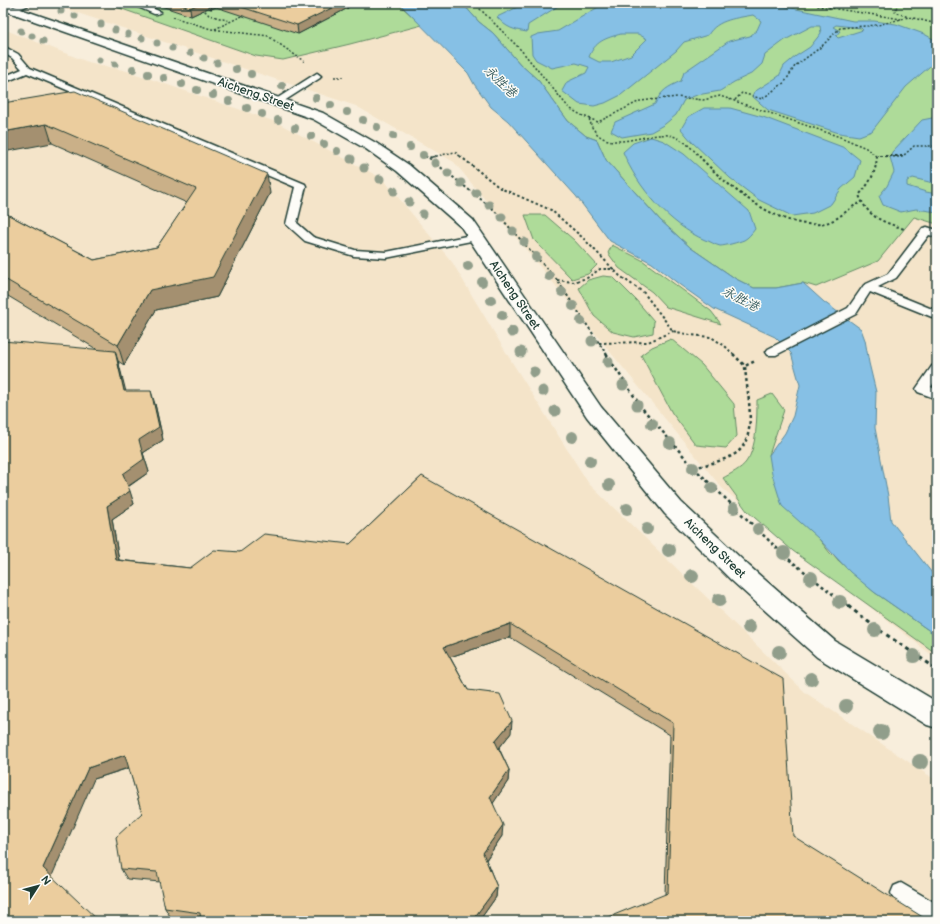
<svg xmlns="http://www.w3.org/2000/svg" width="940" height="924" viewBox="0 0 940 924" font-family="'Balsamiq Sans','LXGW WenKai TC',sans-serif">
<style>
.built{fill:#f4e4c9}
.green{fill:#aedb99;stroke:#668c66}
.water{fill:#86c0e5;stroke:#5d8c9e;fill-rule:evenodd}
.lines{fill:none;stroke-linecap:round;stroke-linejoin:round}
.lane-casing{stroke:#1f3d34;stroke-width:3}
.secondary-casing{stroke:#1f3d34;stroke-width:3}
.path-far3{stroke:#1f3d34;stroke-width:1.5;stroke-dasharray:2 2;stroke-linecap:butt}
.path-far2{stroke:#1f3d34;stroke-width:2;stroke-dasharray:2.5 2.5;stroke-linecap:butt}
.path-far1{stroke:#1f3d34;stroke-width:2.5;stroke-dasharray:3 3;stroke-linecap:butt}
.path{stroke:#1f3d34;stroke-width:3;stroke-dasharray:4 4;stroke-linecap:butt}
.lane{fill:#fdfcf7;fill-rule:evenodd}
.secondary{fill:#fdfcf7;fill-rule:evenodd}
.tree{fill:#919e8b}
.wall{fill:#cab088;stroke:#1f3d34}
.shaded-wall{fill:#a4906f;stroke:#1f3d34}
.building{fill:#ebcd9e;stroke:#1f3d34}
.labels{text-anchor:middle;stroke-width:3;stroke-linejoin:round;paint-order:stroke}
.street-label{font-size:12px;fill:#1f3d34;stroke:#fdfcf7}
.water-label{font-size:13px;font-style:italic;fill:#395e60;stroke:#fdfcf7}
</style>
<rect width="100%" height="100%" fill="#f8eedc"/>
<filter id="ink" filterUnits="userSpaceOnUse"><feTurbulence type="fractalNoise" baseFrequency=".025" numOctaves="2"/><feDisplacementMap in="SourceGraphic" scale="8" xChannelSelector="R" yChannelSelector="G"/><feConvolveMatrix kernelMatrix="1 2 1 2 8 2 1 2 1" color-interpolation-filters="sRGB"/></filter>
<g filter="url(#ink)">
<path class="built" d="M 48,3 L 937,3 L 937,659 L 803,555 L 722,488 L 454,162 L 356,106 Z
M 3,29 L 88,62 L 127,71 L 276,122 L 383,179 L 452,262 L 510,359 L 589,484 L 806,693 L 937,781 L 937,921 L 3,921 Z"/>
<path class="green" d="M 105,3 L 399,3 L 404,9 L 422,25 L 350,44 L 283,60 L 256,56 Z
M 462,3 L 772,3 L 794,7 L 814,3 L 937,3 L 937,224 L 914,217 L 878,261 L 816,287 L 803,283 L 776,288 L 754,288 L 736,279 L 691,248 L 660,220 L 606,160 L 597,140 L 586,136 L 568,121 L 538,80 L 520,64 L 493,33 L 479,22 Z
M 525,215 L 545,215 L 574,240 L 597,265 L 588,274 L 572,279 L 534,240 Z
M 612,245 L 642,260 L 711,311 L 721,324 L 666,307 L 652,292 L 619,268 L 608,253 Z
M 603,276 L 613,277 L 636,300 L 654,321 L 653,333 L 634,337 L 613,332 L 594,316 L 579,288 L 588,280 Z
M 671,339 L 702,365 L 734,404 L 737,436 L 726,448 L 696,445 L 672,413 L 641,355 L 652,347 Z
M 772,394 L 784,410 L 769,455 L 819,539 L 830,553 L 874,592 L 937,636 L 937,654 L 793,551 L 747,511 L 723,478 C 730,474 741,469 746,462 C 757,449 757,417 757,400 Z"/>
<path class="water" d="M 399,3 L 462,3 L 479,22 L 493,33 L 520,64 L 538,80 L 568,121 L 586,136 L 597,140 L 606,160 L 660,220 L 691,248 L 736,279 L 754,288 L 776,288 L 803,283 L 824,302 L 861,329 L 865,340 L 869,363 L 876,392 L 875,428 L 888,496 L 891,521 L 932,573 L 937,576 L 937,636 L 874,592 L 850,572 L 819,539 L 782,506 L 772,474 L 769,455 L 785,433 L 793,416 L 800,385 L 791,353 L 775,337 L 714,309 L 680,285 L 652,263 L 610,241 L 576,196 L 508,121 L 491,107 L 474,84 L 468,73 Z
M 526,3 L 563,3 L 528,25 L 527,32 C 514,30 506,28 497,17 Z
M 605,3 L 768,3 L 853,21 L 874,21 L 896,24 L 924,34 L 937,41 L 937,60 L 906,87 L 872,131 L 859,136 L 839,133 L 768,110 L 752,96 L 754,92 L 779,76 L 784,66 L 796,56 L 810,47 L 821,33 L 820,26 L 812,26 L 785,40 L 765,55 L 762,64 L 751,74 L 734,82 L 720,91 L 697,95 L 684,100 L 676,115 L 665,124 L 651,132 L 622,137 L 611,131 L 615,122 L 655,104 C 661,90 668,87 681,81 L 684,72 L 729,41 L 750,36 L 757,30 L 761,21 L 753,15 C 738,18 717,19 708,35 L 684,42 L 676,51 L 621,95 L 605,103 L 594,106 L 579,104 L 562,91 L 567,82 L 586,73 L 589,67 L 576,63 L 552,68 L 536,60 L 532,54 L 531,37 L 538,34 L 558,31 ZM 836,25 L 861,28 L 863,30 L 838,38 L 836,36 L 840,31 L 833,27 ZM 621,34 L 638,34 L 647,39 L 631,55 L 611,62 L 599,62 L 589,57 C 595,41 606,38 621,34 Z
M 704,108 L 730,108 L 763,117 L 845,148 L 860,160 L 855,177 L 841,189 L 831,204 L 813,213 L 792,216 L 759,200 L 730,178 L 692,142 L 681,129 L 688,117 Z
M 937,117 L 937,184 L 913,178 L 907,181 L 907,186 L 926,192 L 937,194 L 937,212 L 916,209 L 901,212 L 883,205 L 879,196 L 887,186 L 894,172 L 890,157 L 892,152 L 922,120 Z
M 651,137 L 664,141 L 684,154 L 726,191 L 749,211 L 755,229 C 752,233 748,238 744,240 C 739,242 725,246 720,246 C 715,245 710,241 705,240 C 670,225 637,187 623,152 L 633,143 Z"/>
<g class="lines">
<g class="lane-casing">
<path id="lane" d="M 22,3 L 33,3 L 16,11 L 10,11 L 9,9 Z
M 129,3 L 140,3 L 161,12 L 157,14 L 154,14 Z
M 3,46 L 18,54 L 30,68 L 305,184 L 306,186 L 297,223 L 313,237 L 355,250 L 386,252 L 476,234 L 482,237 L 476,240 L 386,258 L 354,256 L 305,241 L 286,224 L 295,187 L 27,73 L 3,83 L 3,77 L 22,69 L 12,58 L 3,53 Z
M 317,73 L 321,76 L 320,78 L 281,103 L 275,103 L 273,101 Z
M 927,227 L 937,230 L 937,237 L 929,235 L 896,278 L 878,287 L 937,311 L 937,319 L 870,292 L 856,314 L 776,355 L 768,355 L 766,352 L 768,349 L 848,308 L 864,285 L 888,274 L 923,228 Z
M 937,365 L 937,378 L 931,387 L 937,390 L 937,399 L 918,392 L 916,389 L 932,366 Z
M 901,883 L 937,904 L 937,921 L 927,921 L 894,900 L 891,893 L 894,886 Z"/>
</g>
<g class="secondary-casing">
<path id="secondary" d="M 3,3 L 323,113 L 376,143 L 409,165 L 473,220 L 601,407 L 681,502 L 749,566 L 835,641 L 937,702 L 937,728 L 927,725 L 817,657 L 731,580 L 665,514 L 587,417 L 461,227 L 397,171 L 366,149 L 313,119 L 3,10 Z"/>
</g>
<path class="path-far3" d="M 474,3 L 521,50 L 569,108 L 581,115 L 598,122 L 640,101 L 677,97 L 703,100 L 720,96 L 843,138 L 866,148 L 877,157
M 831,3 L 818,6 L 901,19
M 898,3 L 895,12 L 908,17
M 202,8 L 209,15 L 230,21
M 173,17 L 211,29 L 268,36 L 305,62
M 215,29 L 244,15
M 334,77 L 343,77
M 735,100 L 742,93 L 762,99 L 785,82 L 795,66 L 821,47 L 840,28 L 878,25 L 909,17 L 937,24
M 589,119 C 591,123 591,127 594,130 C 611,155 650,129 673,136 C 684,140 693,149 700,157
M 421,153 L 427,157
M 877,156 L 902,157 L 914,146 L 937,146
M 432,157 L 455,152 L 461,157"/>
<path class="path-far2" d="M 425,156 L 428,158 L 436,156
M 460,156 L 500,188 L 551,210 L 583,238 L 620,276 L 644,293 L 673,331 L 690,335 L 711,337 L 725,346 L 734,355
M 699,156 C 725,185 783,233 825,223 C 840,220 848,207 862,202
M 877,156 C 876,173 870,183 859,195 C 868,218 882,221 904,229
M 880,156 L 903,156
M 429,158 L 493,209 L 557,280 L 607,355
M 557,280 L 573,282 L 587,278 L 600,269 L 614,269
M 599,343 L 648,342 L 673,331"/>
<path class="path-far1" d="M 606,354 L 642,408 L 694,468 L 786,557 L 849,607
M 733,354 L 745,366 L 755,361
M 694,468 C 708,464 723,461 735,454 C 760,438 746,391 745,366"/>
<path class="path" d="M 848,606 L 875,627 L 937,669"/>
<use href="#lane" class="lane"/>
<use href="#secondary" class="secondary"/>
</g>
<g class="tree">
<circle cx="61" cy="11" r="3.5"/>
<circle cx="75" cy="16" r="3.5"/>
<circle cx="101" cy="24" r="3.5"/>
<circle cx="115" cy="30" r="3.5"/>
<circle cx="21" cy="31" r="3.5"/>
<circle cx="128" cy="34" r="3.5"/>
<circle cx="32" cy="36" r="3.5"/>
<circle cx="142" cy="38" r="3.5"/>
<circle cx="43" cy="41" r="3.5"/>
<circle cx="157" cy="43" r="3.5"/>
<circle cx="172" cy="48" r="3.5"/>
<circle cx="190" cy="53" r="3.5"/>
<circle cx="204" cy="58" r="3.5"/>
<circle cx="99" cy="60" r="3.5"/>
<circle cx="217" cy="63" r="3.5"/>
<circle cx="115" cy="64" r="3.5"/>
<circle cx="133" cy="69" r="4"/>
<circle cx="236" cy="69" r="4"/>
<circle cx="148" cy="74" r="4"/>
<circle cx="251" cy="74" r="4"/>
<circle cx="164" cy="78" r="4"/>
<circle cx="182" cy="84" r="4"/>
<circle cx="282" cy="86" r="4"/>
<circle cx="197" cy="90" r="4"/>
<circle cx="213" cy="95" r="4"/>
<circle cx="316" cy="98" r="4"/>
<circle cx="229" cy="101" r="4"/>
<circle cx="331" cy="105" r="4"/>
<circle cx="247" cy="108" r="4"/>
<circle cx="347" cy="112" r="4"/>
<circle cx="262" cy="114" r="4"/>
<circle cx="278" cy="120" r="4"/>
<circle cx="363" cy="120" r="4"/>
<circle cx="377" cy="127" r="4"/>
<circle cx="295" cy="128" r="4"/>
<circle cx="311" cy="136" r="4"/>
<circle cx="393" cy="136" r="4"/>
<circle cx="324" cy="144" r="4"/>
<circle cx="410" cy="147" r="4"/>
<circle cx="337" cy="151" r="4"/>
<circle cx="423" cy="155" r="4"/>
<circle cx="351" cy="159" r="4.5"/>
<circle cx="435" cy="163" r="4.5"/>
<circle cx="364" cy="168" r="4.5"/>
<circle cx="448" cy="173" r="4.5"/>
<circle cx="380" cy="179" r="4.5"/>
<circle cx="461" cy="183" r="4.5"/>
<circle cx="394" cy="191" r="4.5"/>
<circle cx="476" cy="193" r="4.5"/>
<circle cx="409" cy="202" r="4.5"/>
<circle cx="489" cy="205" r="4.5"/>
<circle cx="423" cy="214" r="4.5"/>
<circle cx="502" cy="217" r="4.5"/>
<circle cx="513" cy="231" r="4.5"/>
<circle cx="524" cy="242" r="4.5"/>
<circle cx="536" cy="257" r="5"/>
<circle cx="468" cy="266" r="5"/>
<circle cx="549" cy="276" r="5"/>
<circle cx="482" cy="282" r="5"/>
<circle cx="562" cy="292" r="5"/>
<circle cx="491" cy="300" r="5"/>
<circle cx="573" cy="306" r="5"/>
<circle cx="502" cy="315" r="5"/>
<circle cx="581" cy="321" r="5"/>
<circle cx="512" cy="332" r="5.5"/>
<circle cx="592" cy="341" r="5.5"/>
<circle cx="521" cy="352" r="5.5"/>
<circle cx="608" cy="362" r="5.5"/>
<circle cx="534" cy="372" r="5.5"/>
<circle cx="623" cy="385" r="5.5"/>
<circle cx="543" cy="391" r="5.5"/>
<circle cx="637" cy="405" r="5.5"/>
<circle cx="555" cy="411" r="5.5"/>
<circle cx="652" cy="424" r="6"/>
<circle cx="572" cy="437" r="6"/>
<circle cx="670" cy="443" r="6"/>
<circle cx="590" cy="461" r="6"/>
<circle cx="693" cy="468" r="6"/>
<circle cx="609" cy="485" r="6"/>
<circle cx="712" cy="488" r="6"/>
<circle cx="734" cy="508" r="6"/>
<circle cx="627" cy="509" r="6"/>
<circle cx="647" cy="529" r="6"/>
<circle cx="758" cy="529" r="6"/>
<circle cx="669" cy="550" r="7"/>
<circle cx="784" cy="553" r="7"/>
<circle cx="692" cy="576" r="7"/>
<circle cx="811" cy="578" r="7"/>
<circle cx="719" cy="600" r="7"/>
<circle cx="840" cy="602" r="7"/>
<circle cx="749" cy="627" r="7"/>
<circle cx="875" cy="630" r="7"/>
<circle cx="779" cy="652" r="7"/>
<circle cx="914" cy="656" r="7"/>
<circle cx="811" cy="679" r="7"/>
<circle cx="846" cy="706" r="7"/>
<circle cx="881" cy="732" r="8"/>
<circle cx="920" cy="762" r="8"/>
</g>
<path class="wall" d="M 152,3 L 348,3 L 348,8 L 298,34 L 216,7 L 211,9 L 208,8 L 191,16 Z
M 779,3 L 809,3 L 791,6 Z
M 3,103 L 270,193 L 217,297 L 156,310 L 124,365 L 118,361 L 125,391 L 155,404 L 163,440 L 143,453 L 149,472 L 128,487 L 134,504 L 112,519 L 119,560 L 190,568 L 240,552 L 350,544 L 422,476 L 793,836 L 665,894 L 670,735 L 510,637 L 450,657 L 468,690 L 511,733 L 499,748 L 509,770 L 508,781 L 493,803 L 502,836 L 486,860 L 497,887 L 496,897 L 479,921 L 193,921 L 171,918 L 165,908 L 160,882 L 127,879 L 121,869 L 142,813 L 129,768 L 94,779 L 3,921 L 98,350 L 3,293 L 3,212 L 94,260 L 157,247 L 187,203 L 52,143 Z
M 937,285 L 937,298 L 933,296 Z"/>
<path class="shaded-wall" d="M 200,3 L 208,3 L 208,8 L 191,16 L 190,8 Z
M 210,3 L 215,3 L 216,7 L 211,9 Z
M 339,3 L 348,3 L 348,8 L 298,34 L 297,25 Z
M 791,3 L 809,3 L 791,6 Z
M 46,124 L 52,143 L 3,152 L 3,132 Z
M 267,174 L 270,193 L 217,297 L 156,310 L 124,365 L 118,345 L 150,290 Z
M 115,351 L 119,364 L 129,404 L 124,391 Z
M 151,391 L 155,404 L 163,440 L 143,453 L 149,472 L 127,487 L 123,474 Z
M 130,491 L 134,504 L 112,519 L 121,573 L 116,560 L 107,506 Z
M 510,624 L 510,637 L 444,659 L 444,647 Z
M 512,721 L 511,733 L 495,753 L 495,741 Z
M 125,755 L 131,767 L 94,779 L 51,878 L 43,868 L 88,768 Z
M 509,770 L 508,781 L 490,808 L 490,797 Z
M 503,825 L 502,836 L 483,864 L 483,853 Z
M 497,887 L 496,897 L 479,921 L 474,921 L 474,918 Z"/>
<path class="building" d="M 175,3 L 200,3 L 190,8 Z
M 229,3 L 342,3 L 297,25 Z
M 75,91 L 267,174 L 213,277 L 150,290 L 118,345 L 3,278 L 3,212 L 94,260 L 157,247 L 196,189 L 46,124 L 3,132 L 3,103 Z
M 3,341 L 115,351 L 124,391 L 151,391 L 159,427 L 139,440 L 144,459 L 123,474 L 130,491 L 107,506 L 116,560 L 190,568 L 214,550 L 240,552 L 264,534 L 350,544 L 422,476 L 783,679 L 793,836 L 929,921 L 599,921 L 668,893 L 673,723 L 510,624 L 444,647 L 468,690 L 500,694 L 512,721 L 495,741 L 509,770 L 490,797 L 503,825 L 483,853 L 497,887 L 474,918 L 476,921 L 201,921 L 200,913 L 165,908 L 157,872 L 121,869 L 116,837 L 142,813 L 125,755 L 88,768 L 43,868 L 99,921 L 3,921 Z"/>
</g>
<g class="labels">
<g class="street-label">
<text transform="translate(256 94) rotate(19)" y="4">Aicheng Street</text>
<text transform="translate(515 295) rotate(56)" y="4">Aicheng Street</text>
<text transform="translate(715 548) rotate(44)" y="4">Aicheng Street</text>
</g>
<g class="water-label">
<text transform="translate(501 81) rotate(44)" y="5">永胜港</text>
<text transform="translate(741 298) rotate(27)" y="5">永胜港</text>
</g>
</g>
<rect width="940" height="924" fill="none" stroke="#fdfcf7" stroke-width="16"/>
<rect x="8" y="8" width="924" height="908" fill="none" stroke="#1f3d34" stroke-width="1.5" filter="url(#ink)"/>
<g transform="translate(38 886) rotate(54)" stroke="#fdfcf7" stroke-width="3" paint-order="stroke">
<path d="M0-3L7 15L0 10L-7 15Z" fill="#1f3d34"/>
<text y="-6" font-size="11" font-weight="bold" text-anchor="middle" fill="#1f3d34">N</text>
</g>
</svg>
